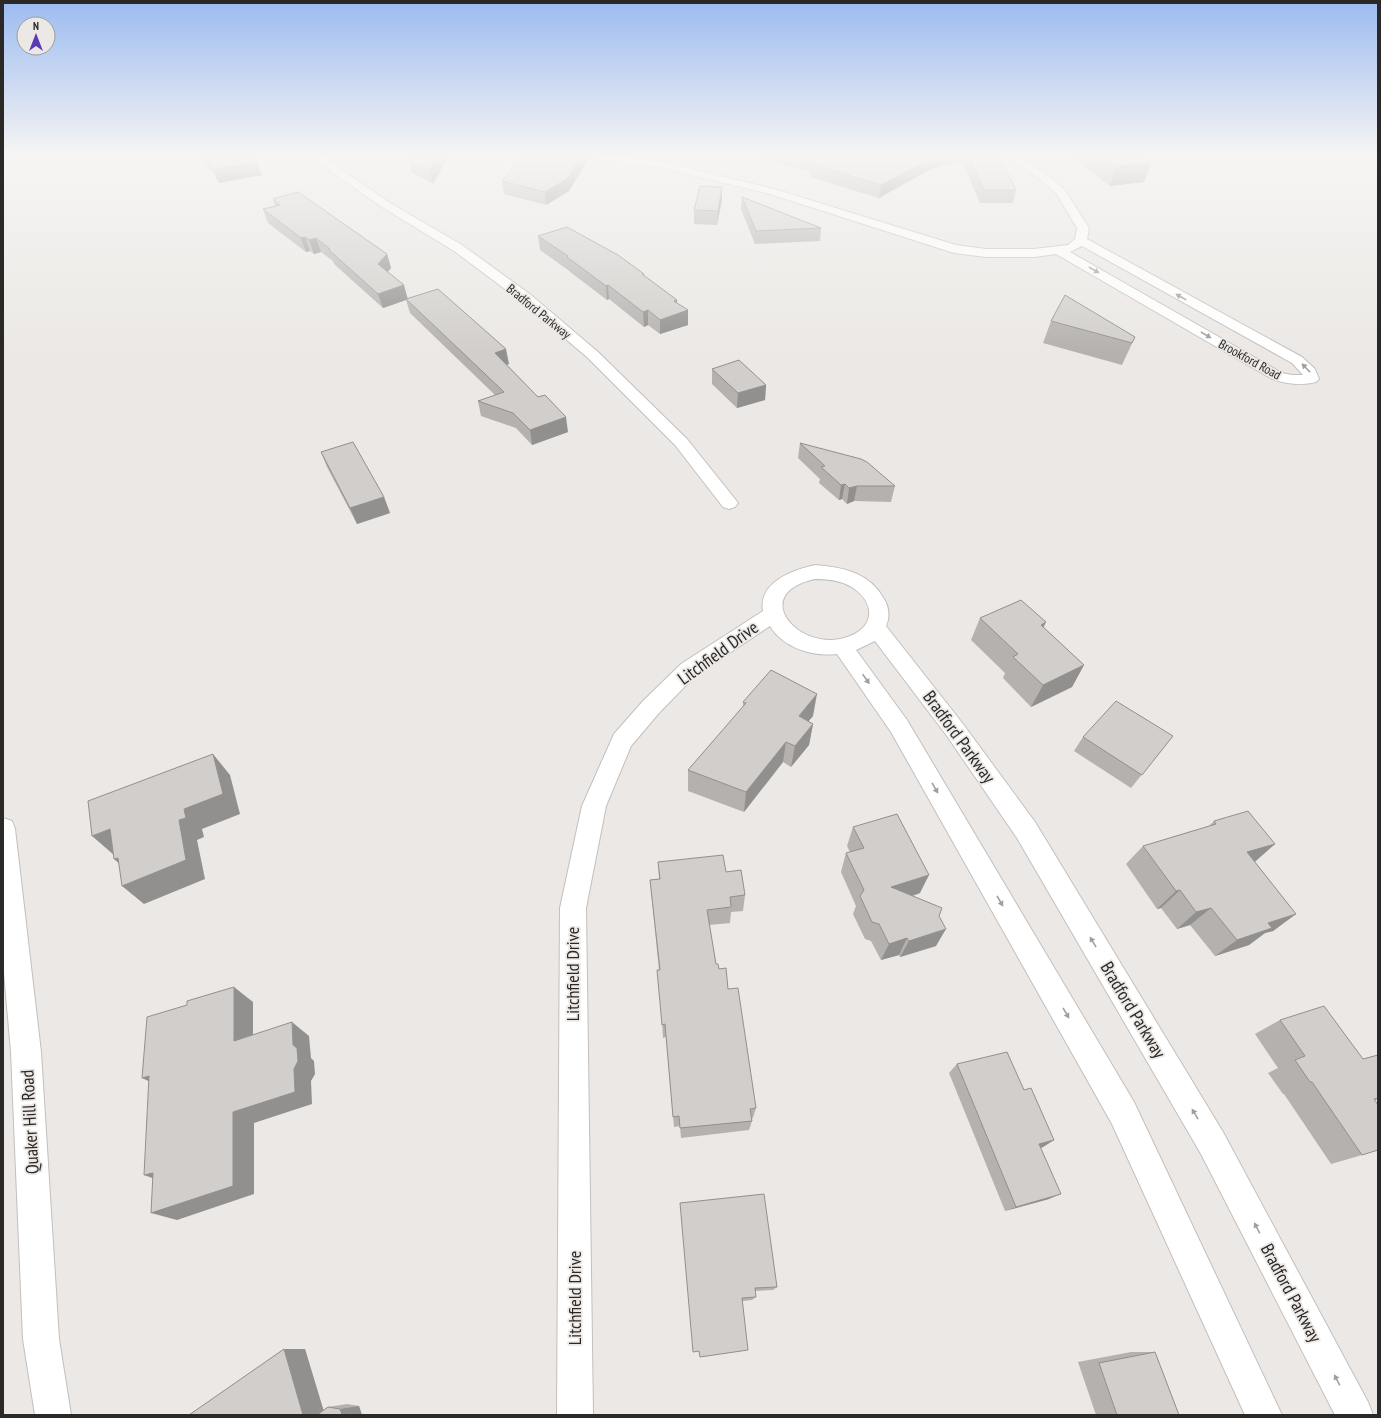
<svg xmlns="http://www.w3.org/2000/svg" width="1381" height="1418" viewBox="0 0 1381 1418" font-family="'PT Sans Narrow',sans-serif">
<style>
.lines{fill:none;stroke-linecap:round;stroke-linejoin:round}
.minor-casing{stroke:#c3bfbd;stroke-width:2}
.minor{fill:#fff;fill-rule:evenodd}
.wall{fill:#b4b1af}
.shaded-wall{fill:#92908e}
.building{fill:#d1cecb;stroke:#92908e}
.oneway{fill:#a09f9e}
.labels{text-anchor:middle;stroke-width:3.5;stroke-linejoin:round;paint-order:stroke}
.far-street-label{font-size:13px;fill:#2b2928;stroke:#ebe8e5}
.near-street-label{font-size:18px;fill:#2b2928;stroke:#ebe8e5}
</style>
<rect width="100%" height="100%" fill="#ebe8e5"/>
<g class="lines">
<g class="minor-casing">
<path id="minor" d="M 313,155 L 324,155 L 345,172 L 390,203 L 462,245 L 531,295 L 598,352 L 687,439 L 735,499 L 738,503 L 735,507 L 729,509 L 723,507 L 675,445 L 588,358 L 521,301 L 454,251 L 382,207 L 337,176 Z
M 581,155 L 608,155 L 658,161 L 774,189 L 956,245 L 986,249 L 1034,249 L 1068,245 L 1075,239 L 1077,228 L 1056,193 L 1041,180 L 1006,155 L 1017,155 L 1049,176 L 1064,189 L 1089,228 L 1087,239 L 1302,357 L 1315,369 L 1319,379 L 1316,382 C 1301,386 1287,384 1272,379 L 1056,254 L 1034,257 L 986,257 L 954,253 L 770,194 L 658,167 L 586,158 ZM 1082,246 L 1292,363 L 1303,375 L 1292,375 L 1282,373 L 1070,252 Z
M 1303,155 L 1314,155 L 1309,158 L 1304,157 Z
M 815,565 C 843,567 870,573 884,599 C 889,607 890,617 886,626 L 963,724 L 1035,822 L 1223,1132 L 1368,1402 L 1373,1415 L 1335,1415 L 1201,1154 L 1017,838 L 947,736 L 875,641 L 856,650 L 907,720 L 1134,1102 L 1282,1415 L 1245,1415 L 1112,1124 L 891,732 L 837,654 C 813,657 783,648 770,626 L 695,676 L 659,713 L 631,746 L 606,806 L 586,908 L 593,1415 L 557,1415 L 560,908 L 582,806 L 614,734 L 643,701 L 681,664 L 763,611 C 758,582 793,570 815,565 ZM 815,579 C 827,579 839,580 850,586 C 874,600 877,625 850,636 C 801,656 746,594 815,579 Z
M 3,818 L 12,821 L 15,829 L 41,1052 L 59,1339 L 71,1415 L 35,1415 L 23,1339 L 11,1052 L 3,961 Z"/>
</g>
<use href="#minor" class="minor"/>
</g>
<path class="wall" d="M 199,155 L 250,155 L 262,175 L 219,183 L 213,172 Z
M 411,155 L 449,155 L 433,184 L 411,172 L 408,159 Z
M 758,155 L 991,155 L 1016,190 L 1013,203 L 980,203 L 962,161 L 931,169 L 879,198 L 810,177 L 811,172 L 758,157 Z
M 1069,155 L 1139,155 L 1151,163 L 1144,182 L 1110,186 Z
M 588,160 L 569,191 L 546,205 L 504,194 L 502,181 Z
M 722,187 L 722,200 L 717,225 L 694,224 L 694,210 Z
M 742,197 L 821,228 L 820,241 L 755,244 L 741,209 Z
M 273,199 L 387,254 L 391,268 L 388,272 L 408,298 L 509,364 L 506,365 L 568,432 L 532,445 L 516,428 L 481,416 L 478,401 L 495,395 L 410,313 L 406,300 L 383,308 L 334,264 L 333,261 L 321,252 L 314,254 L 310,251 L 306,252 L 268,223 L 263,209 L 275,206 Z
M 538,236 L 644,274 L 644,275 L 677,303 L 688,325 L 660,334 L 648,325 L 644,327 L 609,299 L 607,300 L 569,271 L 568,270 L 540,250 Z
M 1051,321 L 1135,337 L 1122,365 L 1043,343 Z
M 712,369 L 766,385 L 765,400 L 737,408 L 712,384 Z
M 800,443 L 895,486 L 891,502 L 854,501 L 847,504 L 842,499 L 839,500 L 819,483 L 820,479 L 798,458 Z
M 321,452 L 384,497 L 390,513 L 357,524 L 327,467 Z
M 980,618 L 1044,628 L 1084,665 L 1072,687 L 1031,707 L 1003,678 L 1005,673 L 971,640 Z
M 743,702 L 813,716 L 808,721 L 813,724 L 809,745 L 791,767 L 783,762 L 744,812 L 688,791 L 688,770 L 743,707 Z
M 1173,736 L 1131,788 L 1074,751 L 1083,737 Z
M 1214,821 L 1275,844 L 1255,862 L 1296,914 L 1273,931 L 1265,933 L 1249,945 L 1215,956 L 1190,925 L 1177,929 L 1161,908 L 1157,909 L 1126,864 L 1143,846 L 1209,826 Z
M 853,827 L 920,893 L 913,896 L 939,916 L 936,946 L 900,957 L 899,955 L 881,960 L 871,941 L 865,939 L 853,914 L 856,906 L 841,872 L 846,853 L 850,852 L 847,846 Z
M 658,862 L 726,872 L 745,895 L 743,911 L 731,912 L 730,923 L 709,925 L 716,964 L 719,969 L 728,989 L 756,1108 L 753,1118 L 751,1118 L 752,1121 L 749,1130 L 681,1138 L 680,1126 L 674,1127 L 666,1037 L 663,1038 L 659,970 L 650,880 L 659,879 Z
M 1280,1020 L 1363,1059 L 1378,1055 L 1378,1099 L 1375,1100 L 1362,1155 L 1331,1164 L 1284,1094 L 1283,1094 L 1268,1073 L 1278,1068 L 1255,1034 Z
M 957,1064 L 1024,1090 L 1054,1140 L 1043,1147 L 1041,1148 L 1049,1199 L 1005,1211 L 949,1073 Z
M 680,1203 L 777,1287 L 773,1290 L 755,1291 L 756,1297 L 752,1300 L 743,1301 L 700,1357 Z
M 284,1349 L 305,1349 L 323,1410 L 328,1407 L 347,1404 L 359,1406 L 362,1415 L 189,1415 Z
M 1131,1352 L 1155,1352 L 1179,1415 L 1096,1415 L 1078,1362 Z"/>
<path class="shaded-wall" d="M 439,155 L 449,155 L 433,184 L 430,170 Z
M 582,155 L 587,155 L 588,160 L 569,191 L 546,205 L 545,192 Z
M 941,155 L 964,155 L 962,161 L 931,169 L 879,198 L 881,185 L 934,157 Z
M 257,162 L 262,175 L 219,183 L 214,170 Z
M 1151,163 L 1144,182 L 1110,186 L 1117,166 Z
M 722,187 L 722,200 L 717,225 L 718,211 Z
M 305,237 L 310,251 L 306,252 L 301,238 Z
M 316,238 L 321,252 L 314,254 L 309,240 Z
M 387,254 L 391,268 L 382,278 L 378,264 Z
M 404,285 L 408,300 L 406,299 L 406,300 L 383,308 L 378,294 Z
M 608,285 L 609,299 L 607,300 L 606,286 Z
M 677,300 L 677,314 L 688,310 L 688,325 L 660,334 L 660,320 L 674,301 Z
M 648,310 L 648,325 L 644,327 L 643,312 Z
M 506,349 L 509,364 L 498,368 L 495,353 Z
M 766,385 L 765,400 L 737,408 L 738,393 Z
M 566,417 L 568,432 L 532,445 L 530,430 Z
M 845,484 L 842,499 L 839,500 L 841,485 Z
M 857,486 L 854,501 L 847,504 L 849,488 Z
M 384,497 L 390,513 L 357,524 L 350,508 Z
M 1046,622 L 1035,645 L 1041,625 Z
M 1084,665 L 1072,687 L 1031,707 L 1043,685 Z
M 817,694 L 813,716 L 795,737 L 799,716 Z
M 813,724 L 809,745 L 791,767 L 795,746 Z
M 786,742 L 783,762 L 744,812 L 746,792 Z
M 213,754 L 230,775 L 240,814 L 202,829 L 204,837 L 197,840 L 205,879 L 144,904 L 122,886 L 179,820 Z
M 110,829 L 114,855 L 92,836 Z
M 1275,844 L 1253,863 L 1247,852 Z
M 118,858 L 136,878 L 114,859 Z
M 929,875 L 920,893 L 884,905 L 891,887 Z
M 1180,890 L 1161,908 L 1157,909 L 1176,891 Z
M 1211,908 L 1190,925 L 1177,929 L 1196,912 Z
M 1296,914 L 1273,931 L 1265,933 L 1249,945 L 1215,956 L 1237,940 L 1268,923 Z
M 946,929 L 936,946 L 900,957 L 909,941 Z
M 907,938 L 899,955 L 881,960 L 889,944 Z
M 234,987 L 253,1002 L 253,1054 L 234,1041 Z
M 292,1022 L 309,1036 L 311,1058 L 314,1061 L 315,1074 L 311,1081 L 312,1104 L 254,1123 L 254,1194 L 177,1220 L 151,1213 L 233,1112 L 293,1045 Z
M 149,1076 L 167,1090 L 142,1078 Z
M 1054,1140 L 1043,1147 L 1029,1151 L 1039,1144 Z
M 153,1173 L 169,1184 L 144,1175 Z
M 1061,1194 L 1049,1199 L 1005,1211 L 1016,1207 Z
M 284,1349 L 305,1349 L 325,1415 L 303,1415 Z
M 359,1406 L 362,1415 L 342,1415 L 340,1409 Z"/>
<path class="building" d="M 204,155 L 250,155 L 257,162 L 214,170 L 208,159 Z
M 411,155 L 439,155 L 430,170 L 408,159 Z
M 523,155 L 582,155 L 567,179 L 545,192 L 502,181 Z
M 795,155 L 941,155 L 934,157 L 881,185 L 812,164 L 817,161 Z
M 968,155 L 991,155 L 1000,159 L 1016,190 L 984,190 Z
M 1101,155 L 1139,155 L 1151,163 L 1117,166 Z
M 700,186 L 722,187 L 718,211 L 694,210 Z
M 298,192 L 387,254 L 378,264 L 404,285 L 378,294 L 329,250 L 330,249 L 316,238 L 309,240 L 305,237 L 301,238 L 263,209 L 280,205 L 273,199 Z
M 742,197 L 821,228 L 756,231 Z
M 567,227 L 618,255 L 644,274 L 642,274 L 677,300 L 674,301 L 688,310 L 660,320 L 648,310 L 643,312 L 608,285 L 606,286 L 567,257 L 568,256 L 538,236 Z
M 438,289 L 506,349 L 495,353 L 538,397 L 545,395 L 566,417 L 530,430 L 513,413 L 478,401 L 504,392 L 406,299 Z
M 1065,295 L 1135,337 L 1132,343 L 1051,321 Z
M 739,360 L 766,385 L 738,393 L 712,369 Z
M 353,442 L 384,497 L 350,508 L 321,452 Z
M 800,443 L 861,459 L 867,462 L 895,486 L 857,486 L 849,488 L 845,484 L 841,485 L 821,467 L 825,466 Z
M 1021,600 L 1046,622 L 1041,625 L 1084,665 L 1043,685 L 1013,657 L 1018,654 L 980,618 Z
M 771,670 L 817,694 L 799,716 L 813,724 L 795,746 L 786,742 L 746,792 L 688,770 L 746,703 L 743,702 Z
M 1116,701 L 1173,736 L 1142,775 L 1083,737 Z
M 213,754 L 223,794 L 184,809 L 186,818 L 179,820 L 186,860 L 122,886 L 118,858 L 114,859 L 110,829 L 92,836 L 88,801 Z
M 1248,811 L 1275,844 L 1247,852 L 1296,914 L 1268,923 L 1272,928 L 1237,940 L 1211,908 L 1196,912 L 1180,890 L 1176,891 L 1143,846 L 1216,824 L 1214,821 Z
M 897,814 L 929,875 L 891,887 L 942,908 L 939,916 L 946,929 L 909,941 L 907,938 L 889,944 L 879,924 L 872,922 L 860,896 L 864,890 L 846,853 L 864,848 L 853,827 Z
M 723,855 L 726,872 L 741,870 L 745,895 L 730,897 L 731,907 L 707,910 L 716,964 L 718,964 L 719,969 L 726,968 L 728,989 L 738,988 L 756,1108 L 750,1109 L 752,1121 L 680,1128 L 679,1116 L 673,1117 L 665,1024 L 662,1025 L 657,970 L 660,970 L 650,880 L 660,879 L 658,862 Z
M 234,987 L 234,1041 L 292,1022 L 293,1045 L 297,1048 L 298,1061 L 294,1069 L 295,1092 L 233,1112 L 233,1186 L 151,1213 L 153,1173 L 144,1175 L 149,1076 L 142,1078 L 147,1017 L 187,1005 L 187,1001 Z
M 1324,1006 L 1363,1059 L 1378,1055 L 1378,1098 L 1374,1099 L 1378,1105 L 1378,1150 L 1362,1155 L 1312,1082 L 1310,1082 L 1295,1060 L 1305,1056 L 1280,1020 Z
M 1007,1052 L 1024,1090 L 1031,1088 L 1054,1140 L 1039,1144 L 1061,1194 L 1016,1207 L 957,1064 Z
M 764,1194 L 777,1287 L 755,1288 L 756,1297 L 742,1298 L 748,1350 L 700,1357 L 699,1351 L 693,1352 L 680,1203 Z
M 284,1349 L 303,1415 L 189,1415 Z
M 1155,1352 L 1179,1415 L 1117,1415 L 1099,1363 Z
M 328,1407 L 340,1409 L 342,1415 L 317,1415 Z"/>
<defs><path id="oneway-solid" d="M-6-.8H1V-3.2L6.5 0L1 3.2V.8H-6Z"/></defs>
<g class="oneway">
<use href="#oneway-solid" transform="translate(1094 270) rotate(30)"/>
<use href="#oneway-solid" transform="translate(1181 297) rotate(-151)"/>
<use href="#oneway-solid" transform="translate(1206 335) rotate(30)"/>
<use href="#oneway-solid" transform="translate(1306 368) rotate(-134)"/>
<use href="#oneway-solid" transform="translate(866 679) rotate(55)"/>
<use href="#oneway-solid" transform="translate(935 788) rotate(60)"/>
<use href="#oneway-solid" transform="translate(1000 901) rotate(60)"/>
<use href="#oneway-solid" transform="translate(1093 942) rotate(-121)"/>
<use href="#oneway-solid" transform="translate(1066 1013) rotate(60)"/>
<use href="#oneway-solid" transform="translate(1195 1114) rotate(-121)"/>
<use href="#oneway-solid" transform="translate(1257 1228) rotate(-118)"/>
<use href="#oneway-solid" transform="translate(1337 1380) rotate(-118)"/>
</g>
<linearGradient id="sky" x2="0" y2="1"><stop stop-color="#9cbbf1"/><stop offset="0.44" stop-color="#f6f5f3"/><stop offset="1" stop-color="#f6f5f3" stop-opacity="0"/></linearGradient>
<rect width="1381" height="353" fill="url(#sky)"/>
<g class="labels">
<g class="far-street-label">
<text transform="translate(539 311) rotate(39)" y="5">Bradford Parkway</text>
<text transform="translate(1250 359) rotate(29)" y="5">Brookford Road</text>
</g>
<g class="near-street-label">
<text transform="translate(718 653) rotate(-36)" y="6">Litchfield Drive</text>
<text transform="translate(959 737) rotate(54)" y="6">Bradford Parkway</text>
<text transform="translate(573 974) rotate(-90)" y="6">Litchfield Drive</text>
<text transform="translate(1133 1010) rotate(59)" y="6">Bradford Parkway</text>
<text transform="translate(30 1122) rotate(-93)" y="6">Quaker Hill Road</text>
<text transform="translate(1291 1293) rotate(62)" y="6">Bradford Parkway</text>
<text transform="translate(575 1298) rotate(-90)" y="6">Litchfield Drive</text>
</g>
</g>
<rect width="1381" height="1418" fill="none" stroke="#2b2928" stroke-width="8"/>
<g transform="translate(36 36)"><circle r="19" fill="#ebe8e5" stroke="#9e9c99"/>
<path d="M0-3L7 15L0 10L-7 15Z" fill="#593bb3"/>
<text y="-6" font-size="11" font-weight="bold" text-anchor="middle" fill="#2b2928">N</text>
</g>
</svg>
